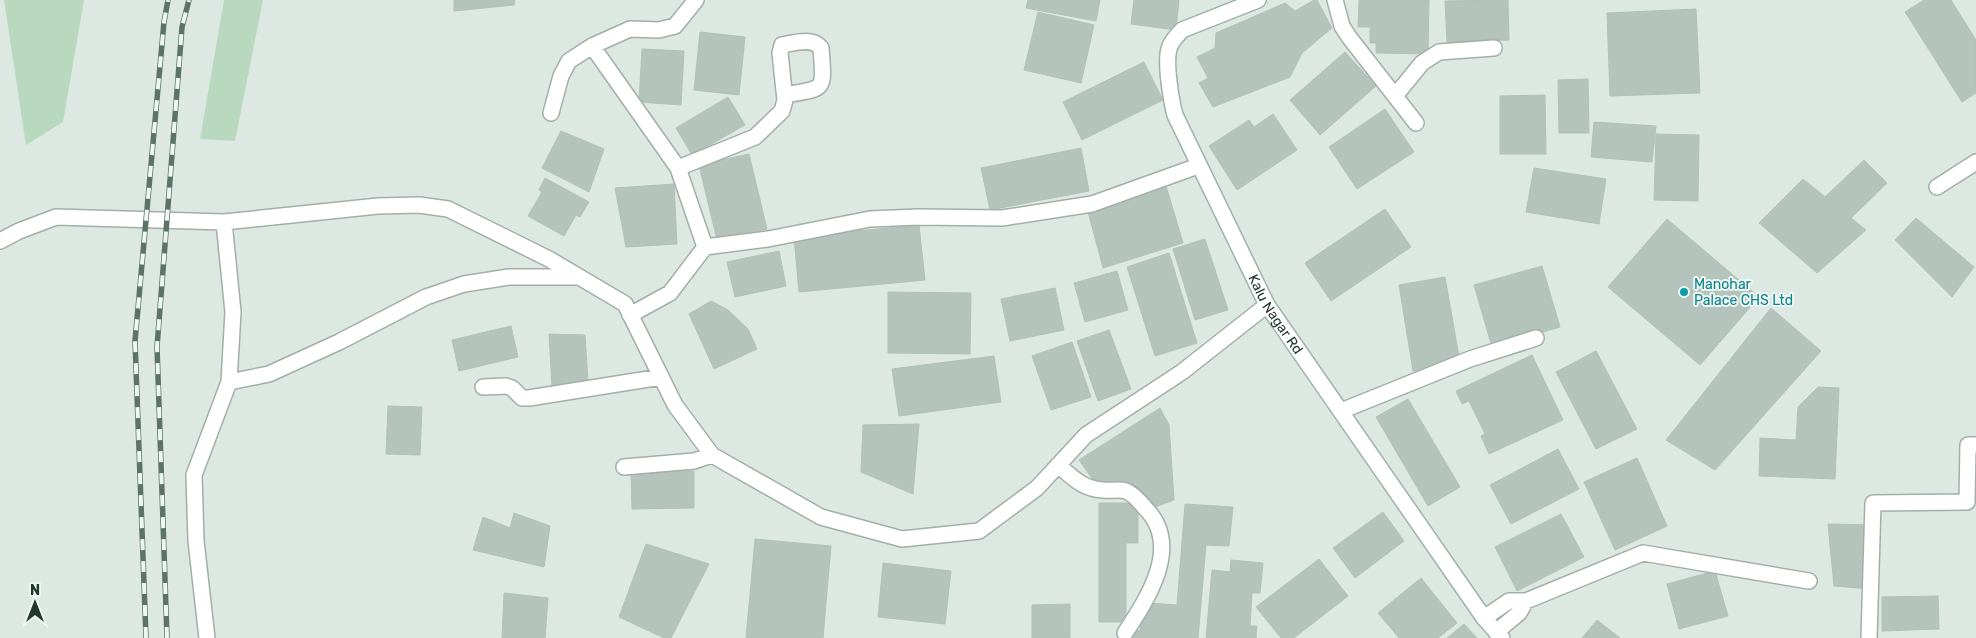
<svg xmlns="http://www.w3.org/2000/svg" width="1976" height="638" viewBox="0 0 1976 638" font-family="Rubik,sans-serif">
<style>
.green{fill:#b8d9be}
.building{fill:#b4c3bb;stroke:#b1c1b9}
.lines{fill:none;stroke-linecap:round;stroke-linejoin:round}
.street-casing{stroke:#a2afa9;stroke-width:18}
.secondary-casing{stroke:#9eb3aa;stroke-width:18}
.street{stroke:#fff;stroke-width:15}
.secondary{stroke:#fff;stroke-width:15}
.rail-casing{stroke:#5b736a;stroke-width:5.5}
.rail{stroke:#eef6f1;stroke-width:4;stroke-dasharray:11;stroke-linecap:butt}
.culture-dot{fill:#0f9aa8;stroke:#eef6f1;stroke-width:2}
.labels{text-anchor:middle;stroke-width:4;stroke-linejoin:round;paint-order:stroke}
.culture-label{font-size:14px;fill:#0d838f;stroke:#eef6f1;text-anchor:start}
.street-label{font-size:14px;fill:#21372f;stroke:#eef6f1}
</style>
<rect width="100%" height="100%" fill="#dee8e3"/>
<path class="green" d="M 4,0 L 84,0 L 63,122 L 26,145 Z
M 224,0 L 263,0 L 235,141 L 200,139 Z"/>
<path class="building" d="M 454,0 L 515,0 L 514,5 L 454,11 Z
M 1028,0 L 1100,0 L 1096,21 L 1026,8 Z
M 1134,0 L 1179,0 L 1176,30 L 1131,24 Z
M 1314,0 L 1317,0 L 1332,28 L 1302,53 L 1290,77 L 1213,107 L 1199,83 L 1208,78 L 1197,57 L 1215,48 L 1216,33 L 1285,3 L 1295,11 Z
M 1359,0 L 1429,0 L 1428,54 L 1376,53 L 1376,43 L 1370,43 L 1370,27 L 1358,27 Z
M 1508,0 L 1509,40 L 1447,42 L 1445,1 Z
M 1924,0 L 1951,0 L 1976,40 L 1976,93 L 1962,102 L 1905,12 Z
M 1696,9 L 1700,93 L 1610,96 L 1607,13 Z
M 1038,12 L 1094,25 L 1081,83 L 1024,70 Z
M 700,32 L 745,37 L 739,95 L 694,90 Z
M 642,49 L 684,51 L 681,105 L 639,102 Z
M 1345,52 L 1376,86 L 1320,135 L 1290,100 Z
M 1144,62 L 1163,100 L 1082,140 L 1063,102 Z
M 1588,79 L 1589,133 L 1559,133 L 1558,80 Z
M 1545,95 L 1546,154 L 1500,154 L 1500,96 Z
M 728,97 L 745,125 L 692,155 L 676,128 Z
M 1385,109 L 1414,152 L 1357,189 L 1329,147 Z
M 1273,114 L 1297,150 L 1237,190 L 1209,146 L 1249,120 L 1254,127 Z
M 1594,122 L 1656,126 L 1652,162 L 1591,157 Z
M 561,131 L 604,149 L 589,192 L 542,168 Z
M 1656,134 L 1699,135 L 1698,201 L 1654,200 Z
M 1081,148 L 1089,191 L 990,210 L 981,168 Z
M 749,154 L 767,229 L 717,240 L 699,165 Z
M 1864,160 L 1887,183 L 1847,222 L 1824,198 Z
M 1534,168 L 1606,179 L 1599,224 L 1526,212 Z
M 545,178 L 589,202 L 580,217 L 576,215 L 564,236 L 528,216 L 542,192 L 539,190 Z
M 1803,179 L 1866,230 L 1817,273 L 1759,223 Z
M 674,184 L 677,244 L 626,247 L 615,188 Z
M 1166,186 L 1183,243 L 1103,268 L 1087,208 Z
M 1385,209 L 1411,247 L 1331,301 L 1305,263 Z
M 1916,218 L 1974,267 L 1952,297 L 1895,240 Z
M 1667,219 L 1759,297 L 1700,365 L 1608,287 Z
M 919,225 L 925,280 L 799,292 L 794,237 Z
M 1205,239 L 1228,310 L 1195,320 L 1173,249 Z
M 779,251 L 786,286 L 735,297 L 727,262 Z
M 1169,253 L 1197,343 L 1155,356 L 1127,267 Z
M 1542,266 L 1560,327 L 1492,347 L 1474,285 Z
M 1117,271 L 1128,310 L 1085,322 L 1074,283 Z
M 1445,277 L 1460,362 L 1413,371 L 1399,285 Z
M 1055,288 L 1064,330 L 1010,341 L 1001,299 Z
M 888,292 L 971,293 L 970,354 L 888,353 Z
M 711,301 L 728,310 L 748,329 L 757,349 L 714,369 L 689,314 Z
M 1771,308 L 1821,351 L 1715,470 L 1666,440 Z
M 511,326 L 518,357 L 459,371 L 452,340 Z
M 1109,330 L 1131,389 L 1098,401 L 1077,341 Z
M 549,334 L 585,335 L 588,382 L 552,387 Z
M 1072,342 L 1091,397 L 1051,410 L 1032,356 Z
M 1596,351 L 1637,429 L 1596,449 L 1556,372 Z
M 1532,355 L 1563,420 L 1489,454 L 1481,436 L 1485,434 L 1469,401 L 1462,404 L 1456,391 Z
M 994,356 L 1001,402 L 899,416 L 892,369 Z
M 1818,387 L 1839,388 L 1835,479 L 1759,476 L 1760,438 L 1796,440 L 1798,407 Z
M 1408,399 L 1460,487 L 1428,506 L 1376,417 Z
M 388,406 L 422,407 L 420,455 L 386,454 Z
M 1160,408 L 1169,425 L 1174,500 L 1155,507 L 1141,499 L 1096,484 L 1079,460 Z
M 919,424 L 913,494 L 861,472 L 863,425 Z
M 1558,449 L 1579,489 L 1511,524 L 1490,485 Z
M 1637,458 L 1667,526 L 1615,550 L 1584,482 Z
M 631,471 L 694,471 L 694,508 L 632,509 Z
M 1099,503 L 1138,503 L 1138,543 L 1126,543 L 1126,622 L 1099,622 Z
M 1185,504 L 1233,507 L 1229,546 L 1206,545 L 1198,638 L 1128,638 L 1129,630 L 1140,631 L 1142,612 L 1148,613 L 1149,603 L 1177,605 Z
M 1383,512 L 1404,541 L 1355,578 L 1333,548 Z
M 514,513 L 550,526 L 544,567 L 473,550 L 483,517 L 510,528 Z
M 1561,514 L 1584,557 L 1517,591 L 1495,547 Z
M 1828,524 L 1873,525 L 1870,589 L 1834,586 Z
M 755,539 L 831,546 L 823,638 L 746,638 Z
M 646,544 L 709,564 L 671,638 L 664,638 L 619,617 Z
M 1319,559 L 1348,596 L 1294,638 L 1281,638 L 1256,607 Z
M 1231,560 L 1263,563 L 1260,593 L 1252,593 L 1250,626 L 1257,626 L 1256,638 L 1206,638 L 1212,570 L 1230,572 Z
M 883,563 L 951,571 L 945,624 L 878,617 Z
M 1715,571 L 1728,616 L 1679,629 L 1667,584 Z
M 1421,578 L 1457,623 L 1438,638 L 1399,638 L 1378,613 Z
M 504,593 L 548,598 L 545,638 L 502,638 Z
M 1938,596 L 1939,629 L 1882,631 L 1882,597 Z
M 1070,604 L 1070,638 L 1032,638 L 1032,605 Z
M 1597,620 L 1620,638 L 1582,638 Z
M 1464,624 L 1477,638 L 1447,638 Z"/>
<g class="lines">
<g class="street-casing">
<path id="street" d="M 1335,0 L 1342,26 L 1349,37 L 1416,123
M 1395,96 L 1422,63 L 1439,52 L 1494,48
M 551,113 L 561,76 L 569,61 L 592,46
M 678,168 L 755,137 L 782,111 L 785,100 L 780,53 L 782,45 C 794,43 813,37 821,48 C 824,91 827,88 785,95
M 1937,187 L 1976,162
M 0,241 L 19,231 L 56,217 L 224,222 L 378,206 L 419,205 L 448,209 L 549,259 L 625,304 L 675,405 L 712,455 L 821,517 L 902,539 L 979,531 L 1037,488 L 1086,435 L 1182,372 L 1267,305
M 705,247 L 768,239 L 870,219 L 918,217 L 1002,218 L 1092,204 L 1198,166
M 630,315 L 670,293 L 705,247 L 678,168 L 592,46 L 630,29 L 659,30 L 675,26 L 696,0
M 229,382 L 269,374 L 339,342 L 426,297 L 464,284 L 509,277 L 578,277
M 483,387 L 506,386 L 512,388 L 522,398 L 529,398 L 661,377
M 1341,411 L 1470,359 L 1536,338
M 1058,465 C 1073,478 1083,489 1103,490 C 1110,491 1120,489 1126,491 C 1134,494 1141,503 1146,509 C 1182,546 1148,598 1125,633
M 624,467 L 694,461 L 712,455
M 1526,601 L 1643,553 L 1809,581
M 1484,618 L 1509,601 L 1526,601 L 1519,613 L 1496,632
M 207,638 L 196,541 L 194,475 L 229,382 L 233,312 L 224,222
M 1869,638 L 1873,503 L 1967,502 L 1968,445 L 1976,445"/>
</g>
<g class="secondary-casing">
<g id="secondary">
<path id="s1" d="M 1258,0 L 1182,30 C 1177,36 1171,41 1169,49 C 1165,63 1171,100 1175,115 L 1267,305 L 1484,618 L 1502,638"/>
</g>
</g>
<use href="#street" class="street"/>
<use href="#secondary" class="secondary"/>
<g class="rail-casing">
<path id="rail" d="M 146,638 L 135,341 L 164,22 L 168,0
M 167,638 L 157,347 L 182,27 L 189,0"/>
</g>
<use href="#rail" class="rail"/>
</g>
<circle class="culture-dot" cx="1684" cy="292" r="5"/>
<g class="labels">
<g class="culture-label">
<text x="1694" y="289">Manohar<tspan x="1694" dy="16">Palace CHS Ltd</tspan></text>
</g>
<g class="street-label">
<text dy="5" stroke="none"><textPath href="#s1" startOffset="395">Kalu Nagar Rd</textPath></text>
</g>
</g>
<g transform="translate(35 603)" stroke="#eef6f1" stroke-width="4" paint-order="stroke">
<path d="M0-4L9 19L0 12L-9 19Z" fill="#21372f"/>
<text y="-8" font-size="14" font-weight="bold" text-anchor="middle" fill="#21372f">N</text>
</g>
</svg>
